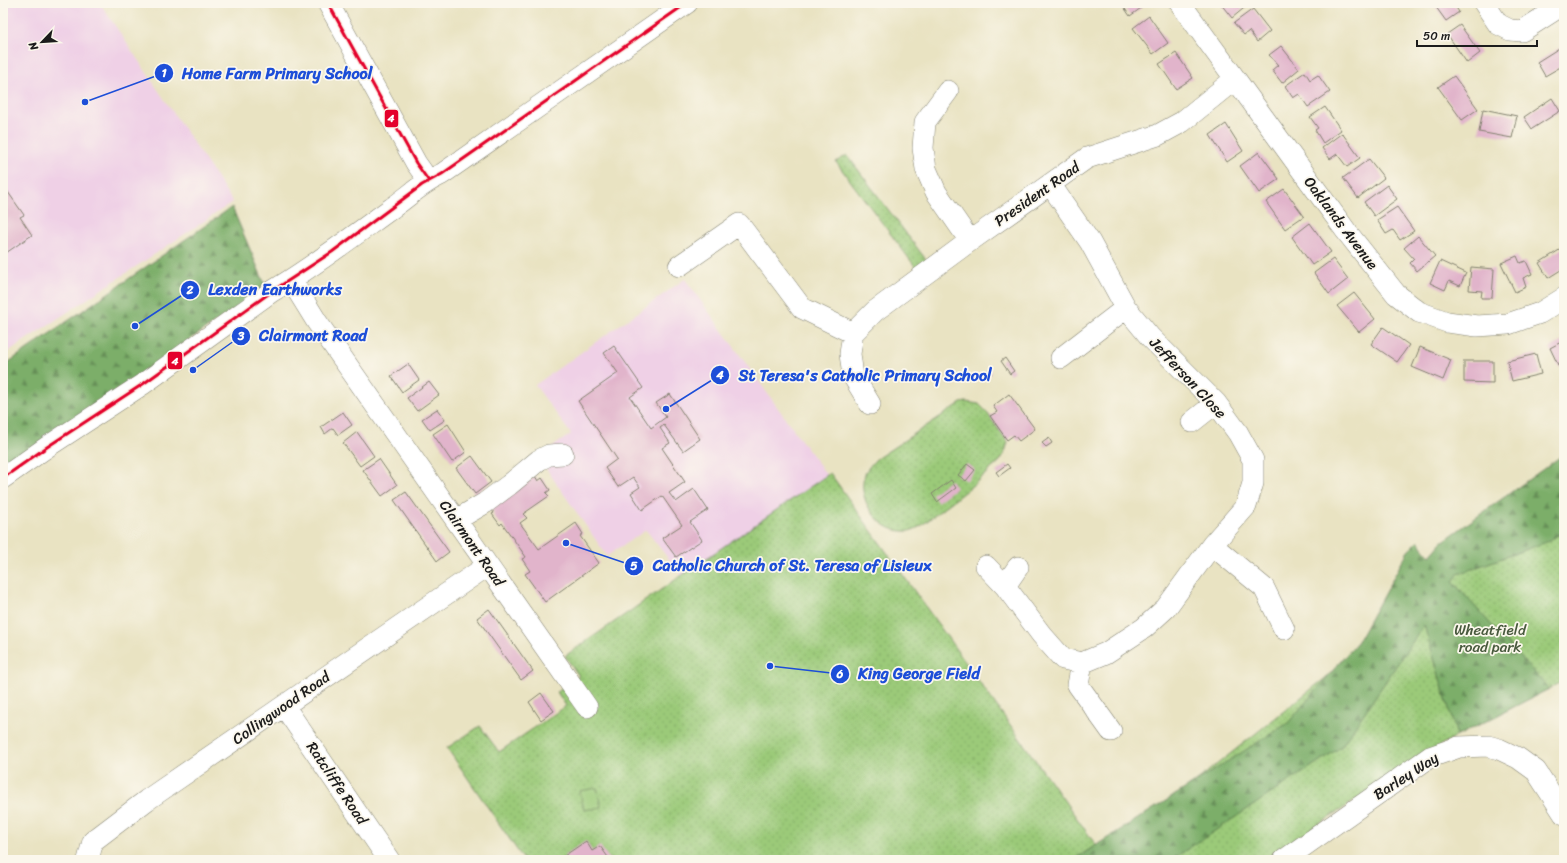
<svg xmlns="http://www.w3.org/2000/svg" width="1567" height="863" viewBox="0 0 1567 863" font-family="Sriracha,sans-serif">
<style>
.built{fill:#efd0e6}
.grass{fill:url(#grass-dots);stroke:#5c734a}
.forest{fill:url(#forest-firs);stroke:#4c6542}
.pitch{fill:#9bca79;stroke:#5c734a}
.building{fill:#e1b4cb}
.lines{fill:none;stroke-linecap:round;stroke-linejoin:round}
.minor-casing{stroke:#82806f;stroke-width:22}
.minor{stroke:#fff;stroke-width:21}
.bus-1-casing{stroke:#fbf7ec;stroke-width:6}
.bus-1{stroke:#e4002b;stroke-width:3}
.labels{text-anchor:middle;stroke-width:3.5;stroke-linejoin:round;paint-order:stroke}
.street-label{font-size:15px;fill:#1c1c1c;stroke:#fbf7ec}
.park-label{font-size:15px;fill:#48593d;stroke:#fbf7ec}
.leader{fill:none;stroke:#1d4ed8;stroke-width:1.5}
.callout-dot{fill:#1d4ed8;stroke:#fbf7ec;stroke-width:1.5}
.mark-label{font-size:12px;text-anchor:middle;font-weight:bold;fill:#fff}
.callout-label{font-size:16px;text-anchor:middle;font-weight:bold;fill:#1d4ed8;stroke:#fbf7ec;stroke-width:3.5;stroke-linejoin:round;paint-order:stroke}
.line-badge{stroke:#fbf7ec;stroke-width:1.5}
.badge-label{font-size:11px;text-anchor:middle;font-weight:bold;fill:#fff}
</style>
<defs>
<pattern id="grass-dots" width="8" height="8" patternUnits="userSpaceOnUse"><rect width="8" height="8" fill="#9bca79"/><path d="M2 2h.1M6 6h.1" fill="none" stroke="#85ad68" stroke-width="1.8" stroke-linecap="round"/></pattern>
<pattern id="forest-firs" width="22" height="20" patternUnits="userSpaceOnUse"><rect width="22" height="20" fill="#7cae69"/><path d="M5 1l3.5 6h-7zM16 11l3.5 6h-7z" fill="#658d56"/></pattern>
</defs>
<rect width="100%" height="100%" fill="#fbf7ec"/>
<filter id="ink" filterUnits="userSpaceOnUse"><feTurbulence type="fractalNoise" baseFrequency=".025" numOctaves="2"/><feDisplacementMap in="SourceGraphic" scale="8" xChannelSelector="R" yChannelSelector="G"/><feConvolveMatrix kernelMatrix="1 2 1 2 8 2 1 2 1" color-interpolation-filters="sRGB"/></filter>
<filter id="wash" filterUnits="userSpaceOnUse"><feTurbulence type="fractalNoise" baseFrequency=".012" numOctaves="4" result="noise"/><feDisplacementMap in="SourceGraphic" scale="16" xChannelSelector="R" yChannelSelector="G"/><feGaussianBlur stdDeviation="0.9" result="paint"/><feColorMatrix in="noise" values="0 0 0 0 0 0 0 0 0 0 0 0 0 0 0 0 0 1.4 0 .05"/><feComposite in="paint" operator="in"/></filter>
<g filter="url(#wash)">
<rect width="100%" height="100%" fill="#e9e3c2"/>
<path class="built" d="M 3,3 L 100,3 L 233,202 L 3,355 Z
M 685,279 L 827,476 L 682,576 L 646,530 L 607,556 L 538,457 L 571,434 L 535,385 Z"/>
<path class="grass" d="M 847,155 L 927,261 L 917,269 L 836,162 Z
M 966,402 L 979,404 L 985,410 L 1008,442 L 1005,452 L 1000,461 L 973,485 L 921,526 C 915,529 910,532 903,531 C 879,531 855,498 865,474 C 867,468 872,464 876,459 L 961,403 Z
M 830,473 L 1096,845 L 1074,860 L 524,860 L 447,748 L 480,726 L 499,752 L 566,706 L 557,692 L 579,676 L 565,656 Z
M 1564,506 L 1564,681 L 1442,744 L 1264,860 L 1097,860 L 1467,565 Z"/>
<path class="forest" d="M 232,207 L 266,287 L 3,469 L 3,366 Z
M 1564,454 L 1564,532 L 1544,543 L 1458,574 L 1453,582 L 1549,689 L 1457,736 L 1424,625 L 1341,747 L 1171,860 L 1073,860 L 1288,723 L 1358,641 L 1408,551 L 1418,541 L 1430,556 L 1442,542 Z"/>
<path class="pitch" d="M 597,788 L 601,807 L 584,810 L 580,791 Z"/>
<g id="blocks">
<path class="building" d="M 1121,3 L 1148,3 L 1130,16 Z
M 1220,3 L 1248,3 L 1249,4 L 1232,18 Z
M 1433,3 L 1453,3 L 1459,12 L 1446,21 Z
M 1253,9 L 1270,31 L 1257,42 L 1249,31 L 1244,35 L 1234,23 Z
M 1149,16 L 1168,43 L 1153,54 L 1133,28 Z
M 1460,25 L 1480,53 L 1467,63 L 1447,34 Z
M 1564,45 L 1564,65 L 1545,76 L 1537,62 Z
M 1281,46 L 1299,69 L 1282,83 L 1272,70 L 1278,65 L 1269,55 Z
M 1176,53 L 1193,78 L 1176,89 L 1159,64 Z
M 1305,72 L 1310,80 L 1318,75 L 1330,92 L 1308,107 L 1299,94 L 1293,98 L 1285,86 Z
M 1454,76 L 1478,109 L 1462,120 L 1438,87 Z
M 1552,98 L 1560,111 L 1532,129 L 1524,117 Z
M 1325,107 L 1341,130 L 1323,143 L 1315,130 L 1318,128 L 1310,117 Z
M 1483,109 L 1517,116 L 1512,138 L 1479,132 Z
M 1226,124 L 1243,151 L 1227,162 L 1210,135 Z
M 1342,133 L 1360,158 L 1347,167 L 1337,154 L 1330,159 L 1322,148 Z
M 1259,152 L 1279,179 L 1259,193 L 1240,166 Z
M 1369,159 L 1384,178 L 1358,198 L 1343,178 Z
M 3,185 L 24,215 L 20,217 L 32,235 L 3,255 Z
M 1387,185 L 1397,199 L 1374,216 L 1364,202 Z
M 1284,189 L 1304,216 L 1285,229 L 1266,202 Z
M 1397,207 L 1414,231 L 1400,240 L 1393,230 L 1386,234 L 1377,220 Z
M 1310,223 L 1331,252 L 1312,265 L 1292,237 Z
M 1418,236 L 1435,256 L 1417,271 L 1410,263 L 1414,259 L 1404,248 Z
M 1564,247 L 1564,268 L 1548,278 L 1539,263 Z
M 1517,256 L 1520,263 L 1526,261 L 1532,274 L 1523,278 L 1526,287 L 1515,292 L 1501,263 Z
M 1333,259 L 1348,279 L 1329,294 L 1314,273 Z
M 1440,261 L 1466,273 L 1460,286 L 1449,281 L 1445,290 L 1430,283 Z
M 1471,267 L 1494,269 L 1492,298 L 1481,298 L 1482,291 L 1469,290 Z
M 1354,293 L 1375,319 L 1359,332 L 1337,306 Z
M 1383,327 L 1409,345 L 1397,362 L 1371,344 Z
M 1563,341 L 1564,341 L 1564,365 L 1559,367 L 1550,348 Z
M 614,346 L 643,388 L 630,397 L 651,428 L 666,417 L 656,403 L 670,394 L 700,439 L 683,451 L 664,425 L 660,428 L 670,443 L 662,448 L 685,482 L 669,493 L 676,502 L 694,489 L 708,510 L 690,522 L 702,540 L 676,557 L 662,538 L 682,525 L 662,496 L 642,510 L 631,493 L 640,487 L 633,477 L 618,487 L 605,468 L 617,459 L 578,401 L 618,373 L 604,353 Z
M 1420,347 L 1451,360 L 1443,380 L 1412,367 Z
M 1536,354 L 1541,374 L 1512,381 L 1507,361 Z
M 1005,358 L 1014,371 L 1010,374 L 1001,361 Z
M 1464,361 L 1493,361 L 1493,383 L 1464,382 Z
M 408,364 L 419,380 L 402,392 L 391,376 Z
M 990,369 L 992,373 L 987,377 L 984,373 Z
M 429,382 L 439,395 L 417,411 L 407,398 Z
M 1009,394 L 1035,429 L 1019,441 L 1014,435 L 1007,440 L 990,416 L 997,412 L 993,406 Z
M 437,409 L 445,420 L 430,430 L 422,419 Z
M 343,412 L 352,425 L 338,435 L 333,428 L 325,434 L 321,427 Z
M 448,424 L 466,452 L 452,462 L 433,434 Z
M 357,432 L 374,456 L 360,466 L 343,443 Z
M 1049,438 L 1052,443 L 1046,447 L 1042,443 Z
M 472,456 L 491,482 L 475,494 L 456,468 Z
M 379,459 L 397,485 L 382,496 L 363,470 Z
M 967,464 L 975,470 L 966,481 L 958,475 Z
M 1007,464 L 1010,468 L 999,476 L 996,472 Z
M 535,476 L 538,481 L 542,478 L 550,490 L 546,493 L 549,496 L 523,514 L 527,518 L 520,523 L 539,549 L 576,523 L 583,534 L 580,536 L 599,563 L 545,602 L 525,574 L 530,571 L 522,559 L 526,557 L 502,523 L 500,525 L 492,514 L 494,513 L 490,507 Z
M 951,480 L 956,488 L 937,502 L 932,494 Z
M 406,492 L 449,552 L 437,561 L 394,500 Z
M 489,609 L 533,671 L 521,680 L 477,618 Z
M 541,693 L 554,711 L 541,720 L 529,702 Z
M 586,841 L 592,851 L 600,846 L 610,860 L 567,860 L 564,856 Z"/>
</g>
</g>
<g filter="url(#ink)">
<use href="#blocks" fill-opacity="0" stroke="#82806f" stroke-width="1"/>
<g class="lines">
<g class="minor-casing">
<path id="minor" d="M 328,3 L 416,163 L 428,180
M 1180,3 L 1346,231 L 1396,294 L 1419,312 L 1447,322 L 1477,326 L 1508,324 L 1540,313 L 1564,298
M 1484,3 L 1498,24 L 1510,30 L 1522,31 L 1564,4
M 948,91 L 925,122 L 923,148 L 926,169 L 936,192 L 970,241
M 679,266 L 739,224 L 802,308 L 853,333 L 875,311 L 970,241 L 1087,158 L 1158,135 L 1182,122 L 1235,79
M 291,280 L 317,322 L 587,707
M 853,333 L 850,354 L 853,376 L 870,404
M 1061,358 L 1126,308
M 1192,422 L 1216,403
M 3,478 L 47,447 L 143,384 L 271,292 C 313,267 352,237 392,208 C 408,197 423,182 442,174 L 687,3
M 456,520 L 485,503 L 509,485 L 539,460 L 549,455 L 563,454
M 1212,545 L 1264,588 L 1284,629
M 986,566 L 1005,586 L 1041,634 L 1063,659 L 1082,663 L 1106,653 L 1144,628 L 1166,608 L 1212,545 L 1246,506 L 1253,483 L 1253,460 L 1238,433 L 1216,403 L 1150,337 L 1126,308 L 1090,242 L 1050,184
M 1005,586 L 1018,567
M 1082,663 L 1078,685 L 1111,731
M 284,706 L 389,860
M 88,860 L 93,841 L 147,800 L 487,566
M 1284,860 L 1430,757 L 1459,747 L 1488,746 L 1499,749 L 1518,758 L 1536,771 L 1564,814"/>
</g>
<use href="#minor" class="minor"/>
<g class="bus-1-casing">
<path id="bus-1" d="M 328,3 L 416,163 L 428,180
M 3,478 L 47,447 L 143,384 L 271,292 L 332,252 L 422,185 L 442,174 L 687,3"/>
</g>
<use href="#bus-1" class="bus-1"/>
</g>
</g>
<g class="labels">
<g class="street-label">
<text transform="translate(1037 194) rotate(-35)" y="5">President Road</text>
<text transform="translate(1341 223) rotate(53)" y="5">Oaklands Avenue</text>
<text transform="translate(1188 378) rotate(47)" y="5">Jefferson Close</text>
<text transform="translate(472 543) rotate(55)" y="5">Clairmont Road</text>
<text transform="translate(281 708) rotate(-35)" y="5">Collingwood Road</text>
<text transform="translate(1406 776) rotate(-33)" y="5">Barley Way</text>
<text transform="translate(337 783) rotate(56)" y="5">Ratcliffe Road</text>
</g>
<g class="park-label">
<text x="1490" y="635">Wheatfield<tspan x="1490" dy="17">road park</tspan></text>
</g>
</g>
<path class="leader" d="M85 102L164 73M135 326L190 290M193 370L241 336M666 409L720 375M566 543L634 566M770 666L840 674"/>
<g class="callout-dot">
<circle cx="85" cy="102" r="4"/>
<circle cx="135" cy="326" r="4"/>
<circle cx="193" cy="370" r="4"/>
<circle cx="666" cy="409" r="4"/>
<circle cx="566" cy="543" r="4"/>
<circle cx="770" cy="666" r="4"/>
<circle cx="164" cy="73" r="10"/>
<circle cx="190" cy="290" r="10"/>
<circle cx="241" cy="336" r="10"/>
<circle cx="720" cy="375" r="10"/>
<circle cx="634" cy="566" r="10"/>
<circle cx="840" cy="674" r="10"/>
</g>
<g class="mark-label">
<text x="164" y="77">1</text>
<text x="190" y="294">2</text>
<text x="241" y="340">3</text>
<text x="720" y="379">4</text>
<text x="634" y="570">5</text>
<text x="840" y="678">6</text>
</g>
<g class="callout-label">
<text x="277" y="79">Home Farm Primary School</text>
<text x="275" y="295">Lexden Earthworks</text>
<text x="313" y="341">Clairmont Road</text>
<text x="865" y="381">St Teresa's Catholic Primary School</text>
<text x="792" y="571">Catholic Church of St. Teresa of Lisieux</text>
<text x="919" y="679">King George Field</text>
</g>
<g class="line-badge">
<rect x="384" y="109" width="15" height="19" rx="4" fill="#e4002b"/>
<rect x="167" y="351" width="16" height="19" rx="4" fill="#e4002b"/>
</g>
<g class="badge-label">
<text x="391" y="122">4</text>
<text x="175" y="365">4</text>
</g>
<rect width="1567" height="863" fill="none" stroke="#fbf7ec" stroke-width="16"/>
<g transform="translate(42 42) rotate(245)" stroke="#fbf7ec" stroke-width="3" paint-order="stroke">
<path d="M0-3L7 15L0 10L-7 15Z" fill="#1c1c1c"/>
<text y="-6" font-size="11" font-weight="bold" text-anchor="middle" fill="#1c1c1c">N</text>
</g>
<path d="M1417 40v6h120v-6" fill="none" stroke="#1c1c1c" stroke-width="2"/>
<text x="1423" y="40" font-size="12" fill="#1c1c1c" stroke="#fbf7ec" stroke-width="3" paint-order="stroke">50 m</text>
</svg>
